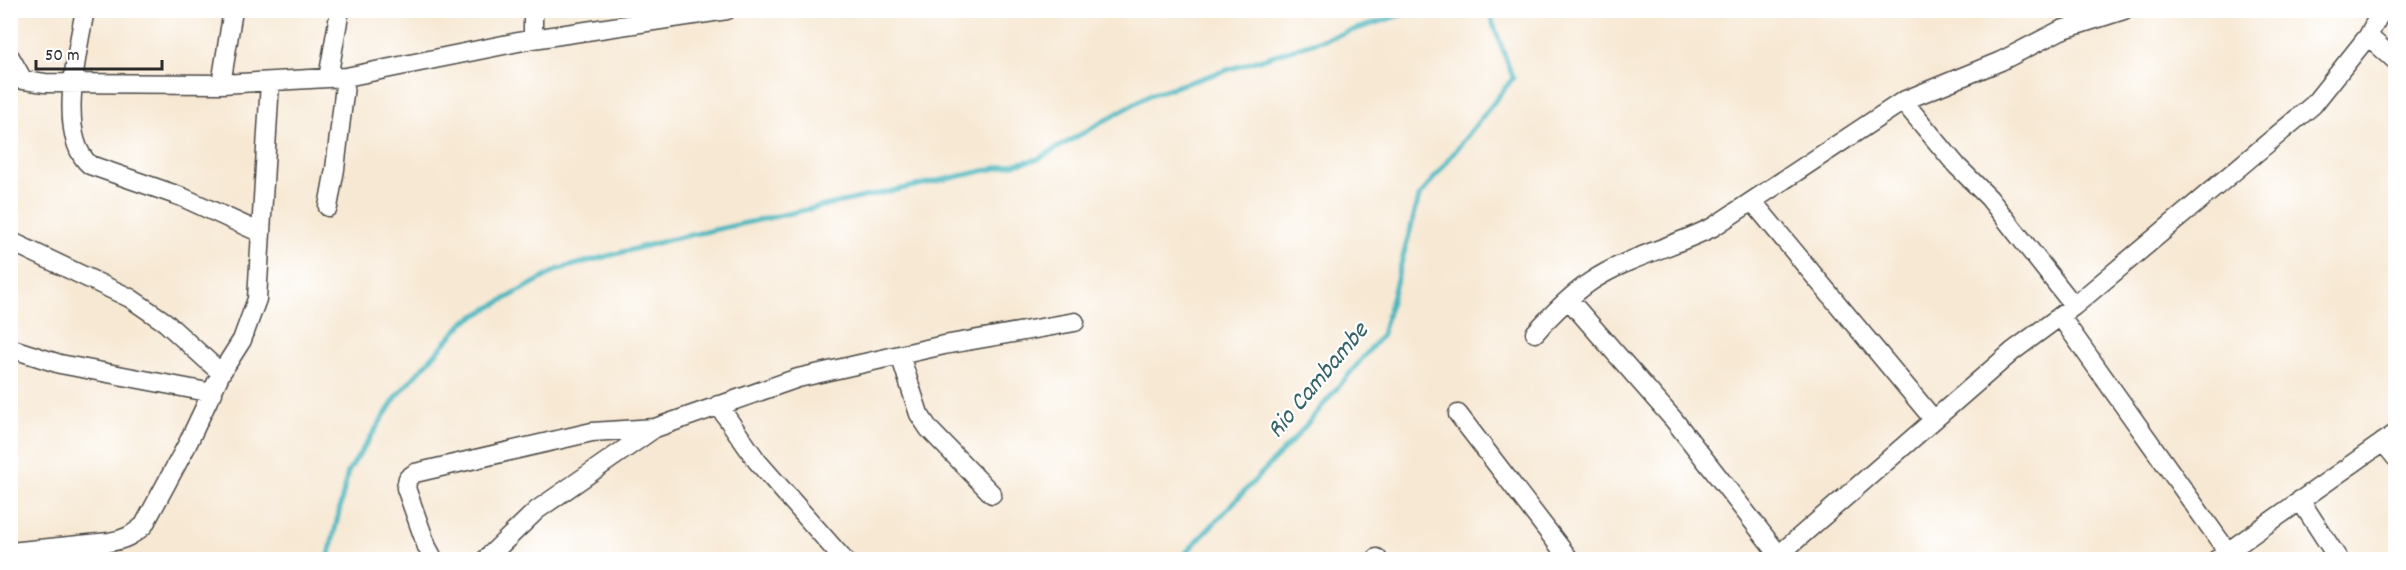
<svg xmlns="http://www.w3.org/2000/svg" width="2406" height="570" viewBox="0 0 2406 570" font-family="Dekko,sans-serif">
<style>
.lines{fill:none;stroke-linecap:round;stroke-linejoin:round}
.stream{stroke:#46b6be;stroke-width:5}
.street-casing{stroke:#4a4744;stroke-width:21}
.street{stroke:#fff;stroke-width:18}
.labels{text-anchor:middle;stroke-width:4.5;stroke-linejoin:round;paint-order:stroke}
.water-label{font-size:26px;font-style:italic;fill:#366366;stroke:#fff}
</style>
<rect width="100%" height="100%" fill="#fff"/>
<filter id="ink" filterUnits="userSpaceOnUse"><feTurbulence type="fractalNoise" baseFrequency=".0167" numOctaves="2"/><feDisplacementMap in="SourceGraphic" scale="12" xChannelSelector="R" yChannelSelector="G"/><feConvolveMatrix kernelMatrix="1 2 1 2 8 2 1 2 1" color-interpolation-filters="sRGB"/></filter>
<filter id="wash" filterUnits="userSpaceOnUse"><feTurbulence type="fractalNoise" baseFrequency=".008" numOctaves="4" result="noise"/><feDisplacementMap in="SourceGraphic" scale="24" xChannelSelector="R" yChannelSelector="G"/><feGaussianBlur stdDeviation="1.35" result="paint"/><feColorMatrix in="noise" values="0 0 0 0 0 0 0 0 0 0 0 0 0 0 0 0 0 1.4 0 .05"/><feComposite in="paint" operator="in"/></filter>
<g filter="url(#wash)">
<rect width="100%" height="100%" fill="#f7e8d3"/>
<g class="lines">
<path class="stream" d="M 328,560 L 348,472 L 397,396 L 464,322 L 559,269 L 668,240 L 1038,159 L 1149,95 L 1416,10
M 1179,560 L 1297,436 L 1382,335 L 1419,197 L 1513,78 L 1488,10"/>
</g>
</g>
<g filter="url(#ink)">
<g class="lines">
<g class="street-casing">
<path id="street" d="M 85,10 C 78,49 56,136 90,165 L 182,197 L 261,233
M 2368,36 L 2396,61
M 533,39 L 533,10
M 10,57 L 23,80
M 10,78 L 45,83 L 221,84 L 346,77 L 533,39 L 727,10
M 328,78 L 340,10
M 221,84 L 233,10
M 1903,101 L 1957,166 L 1989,198 L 2074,306
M 1753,202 L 1934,420
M 328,207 L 335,169 L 346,77
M 10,241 L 130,298 L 165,322 L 221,373 L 187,445 L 144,525 C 133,535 124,540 109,542 L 10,552
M 1569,300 L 1674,420 L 1779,555
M 2060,316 L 2227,551
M 1535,333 C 1551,315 1570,296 1590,282 C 1627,257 1673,247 1713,227 L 1903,101 L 2001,61 L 2061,30 L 2124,10
M 10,348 L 60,364 L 213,393
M 900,355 L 919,414 L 929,429 L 992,494
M 221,373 L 242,340 L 257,299 L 270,82
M 718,405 L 757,461 L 844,560
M 1458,414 L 1570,560
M 2383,442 L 2396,458
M 2300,500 L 2339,560
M 1377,558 L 1378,560
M 434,560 L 427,547 L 406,488 L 408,478 L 415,473 L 592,432 L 655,428
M 485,560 L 537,510 L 655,428 L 798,378 L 944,345 L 1075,322
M 1773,560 L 2013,351 L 2074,306 L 2313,105 L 2368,36 L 2382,10
M 2216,560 L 2396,433"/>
</g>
<use href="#street" class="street"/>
</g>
</g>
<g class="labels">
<g class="water-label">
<text transform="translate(1316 379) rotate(-50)" y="9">Rio Cambambe</text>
</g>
</g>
<rect width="2406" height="570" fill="none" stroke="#fff" stroke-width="36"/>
<path d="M36 60v9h126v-9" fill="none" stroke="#2b2b2b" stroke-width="3"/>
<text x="45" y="60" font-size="18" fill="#2b2b2b" stroke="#ffffff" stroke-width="4.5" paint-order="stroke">50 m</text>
</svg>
